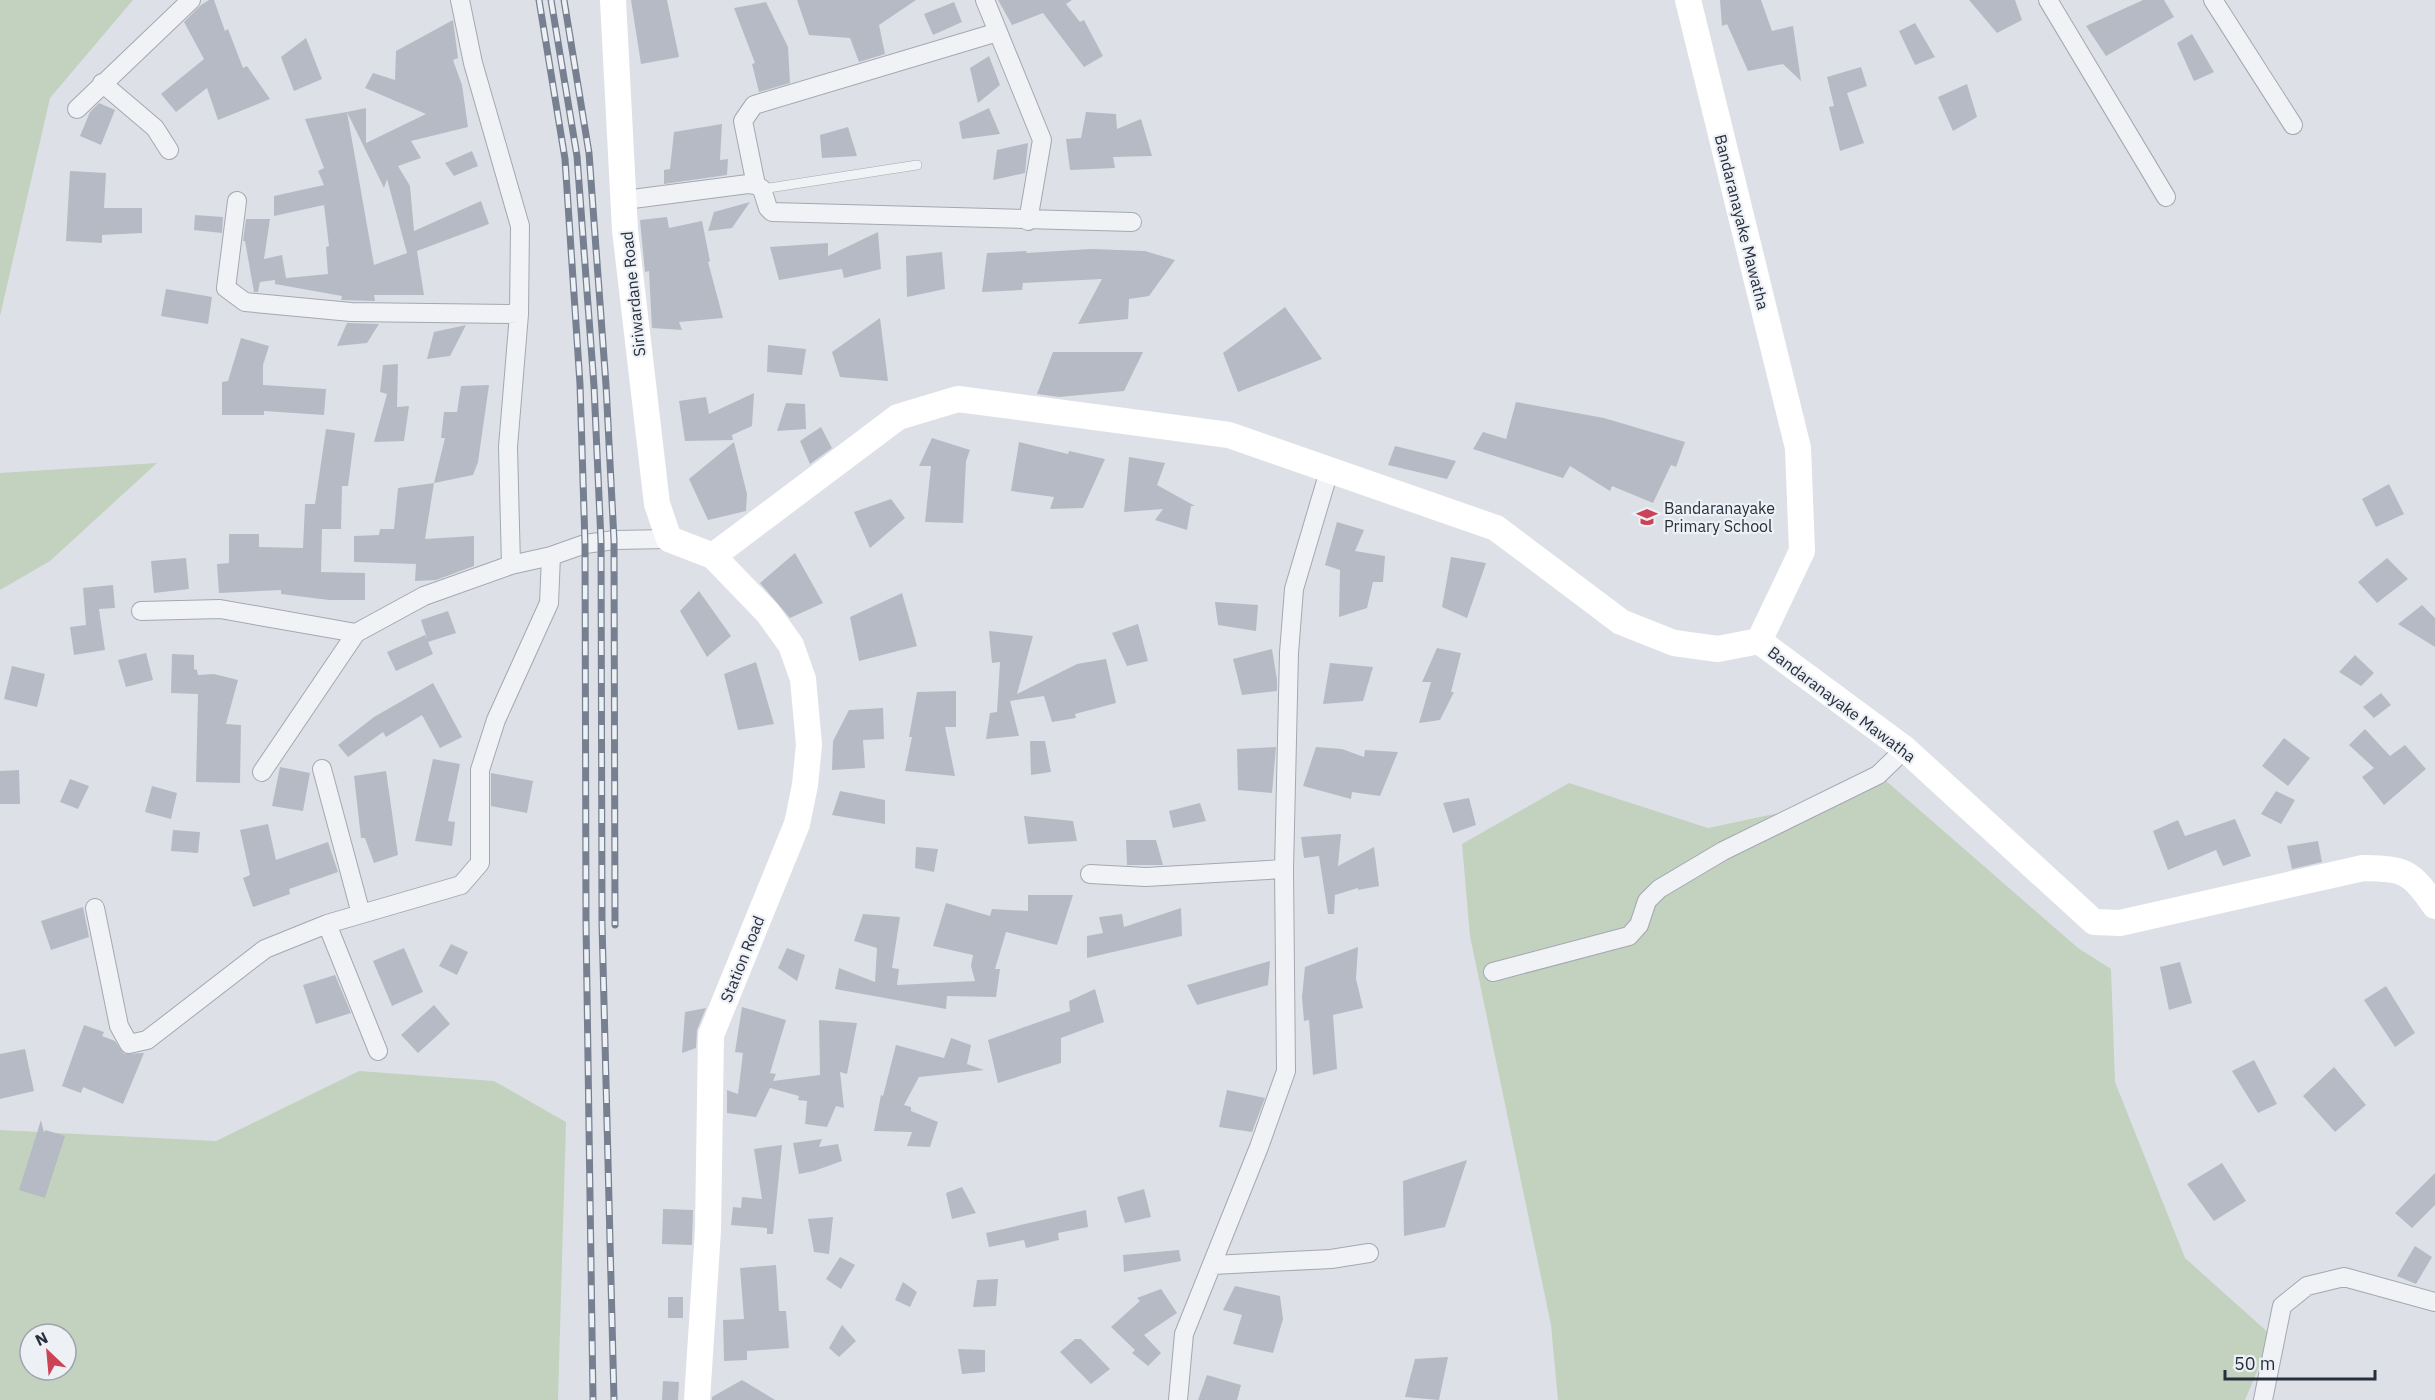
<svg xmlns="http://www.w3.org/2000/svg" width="2435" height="1400" viewBox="0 0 2435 1400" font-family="'IBM Plex Sans',sans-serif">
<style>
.green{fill:#c3d1bf;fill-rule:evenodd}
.building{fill:#b5bac4}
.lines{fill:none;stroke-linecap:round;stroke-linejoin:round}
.lane-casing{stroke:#a3a8b1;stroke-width:10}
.street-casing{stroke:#a3a8b1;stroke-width:20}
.lane{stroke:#f0f2f5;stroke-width:9}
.street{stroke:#f0f2f5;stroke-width:18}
.secondary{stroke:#fff;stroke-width:26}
.rail-casing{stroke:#778090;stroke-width:7}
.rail{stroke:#edf0f5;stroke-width:4.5;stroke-dasharray:14;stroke-linecap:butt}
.labels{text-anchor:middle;stroke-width:4.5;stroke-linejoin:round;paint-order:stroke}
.street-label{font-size:16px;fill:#272f3d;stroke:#edf0f5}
.poi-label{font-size:16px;fill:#272f3d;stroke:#edf0f5;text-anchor:start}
</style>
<rect width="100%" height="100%" fill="#dde1e7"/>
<path class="green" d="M 0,0 L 133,0 L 50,98 L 0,316 Z
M 157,463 L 50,561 L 0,590 L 0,473 Z
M 1885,780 L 2078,948 L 2111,969 L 2115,1082 L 2185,1258 L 2272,1336 L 2245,1400 L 1558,1400 L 1551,1325 L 1470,936 L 1462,844 L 1569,783 L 1708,828 L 1854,797 Z
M 359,1071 L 494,1081 L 566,1122 L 558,1400 L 0,1400 L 0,1130 L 216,1141 ZM 30,1334 L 66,1334 L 66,1370 L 30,1370 Z"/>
<path class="building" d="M 209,0 L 214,0 L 225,31 L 228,29 L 243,68 L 247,66 L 270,99 L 218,120 L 207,88 L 176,112 L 161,94 L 204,59 L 184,22 L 201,5 Z
M 631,0 L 667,0 L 679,57 L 641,64 Z
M 797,0 L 916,0 L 879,25 L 885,54 L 859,62 L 850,38 L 809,35 Z
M 998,0 L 1072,0 L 1066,4 L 1080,22 L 1084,20 L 1103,56 L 1084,67 L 1043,13 L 1012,25 Z
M 1720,0 L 1761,0 L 1772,31 L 1793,26 L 1801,81 L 1783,64 L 1748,71 L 1727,24 L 1722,26 Z
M 1969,0 L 2015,0 L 2022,20 L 1997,33 Z
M 2143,0 L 2164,0 L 2174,17 L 2106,56 L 2086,26 Z
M 766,2 L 788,47 L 790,83 L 759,92 L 752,64 L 755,63 L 734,8 Z
M 954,2 L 962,22 L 933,35 L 924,14 Z
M 453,20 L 458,58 L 453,60 L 462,85 L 468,127 L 411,141 L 421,158 L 398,166 L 410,186 L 414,231 L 481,201 L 489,224 L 417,251 L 424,295 L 374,295 L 375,301 L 341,300 L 342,296 L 275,284 L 275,280 L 260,282 L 258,292 L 254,292 L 245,241 L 243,241 L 246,219 L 270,219 L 264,259 L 282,255 L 286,278 L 276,279 L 328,274 L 326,247 L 329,246 L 324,205 L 274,216 L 274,196 L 324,185 L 318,171 L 324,168 L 305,119 L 347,112 L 374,265 L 407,253 L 387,179 L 384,188 L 347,112 L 366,108 L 366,143 L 426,114 L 365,88 L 373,73 L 395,80 L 396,51 Z
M 1915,23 L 1935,57 L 1915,65 L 1899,31 Z
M 2192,34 L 2214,72 L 2194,81 L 2177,43 Z
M 306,38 L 322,79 L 294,91 L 281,57 Z
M 989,56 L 1000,85 L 978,103 L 970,68 Z
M 1861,67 L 1867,86 L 1847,93 L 1864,143 L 1840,151 L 1829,107 L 1834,106 L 1827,77 Z
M 1967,84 L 1977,117 L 1953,131 L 1938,97 Z
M 99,103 L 115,110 L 101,145 L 80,136 L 90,112 Z
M 989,108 L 1000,134 L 962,139 L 959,122 Z
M 1086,112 L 1116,114 L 1117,129 L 1141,119 L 1152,156 L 1113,157 L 1115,168 L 1070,170 L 1066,139 L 1081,138 Z
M 722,124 L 720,160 L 728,159 L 727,175 L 664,184 L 664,170 L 670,169 L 674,132 Z
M 848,127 L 857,156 L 822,158 L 820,135 Z
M 1028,143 L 1025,173 L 993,180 L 997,150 Z
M 472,151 L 478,166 L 454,176 L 445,163 Z
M 70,171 L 106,173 L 104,208 L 142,208 L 142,233 L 102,235 L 102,243 L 66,241 Z
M 750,202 L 732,228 L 708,231 L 714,212 Z
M 195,215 L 223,217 L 222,233 L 194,230 Z
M 667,217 L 669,228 L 702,221 L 710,261 L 708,262 L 723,318 L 679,322 L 682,330 L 652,328 L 649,271 L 645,272 L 640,220 Z
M 878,232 L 881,269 L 844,278 L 842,269 L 779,280 L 770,247 L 828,243 L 828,256 Z
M 1091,249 L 1145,251 L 1175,260 L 1149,296 L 1129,299 L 1128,319 L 1078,324 L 1102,279 L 1023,283 L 1022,290 L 982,292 L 987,253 L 1027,251 L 1026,253 Z
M 942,252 L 945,289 L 907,297 L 906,256 Z
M 166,289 L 212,297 L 208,324 L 161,316 Z
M 1285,307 L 1322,359 L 1238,392 L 1223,353 Z
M 880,318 L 888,381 L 840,377 L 832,352 Z
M 347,323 L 379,324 L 367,343 L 337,346 Z
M 466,325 L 450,356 L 427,359 L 434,332 Z
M 241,338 L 269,346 L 263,365 L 263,385 L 326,389 L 324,415 L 264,411 L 264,415 L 222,415 L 222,382 L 228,381 Z
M 768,345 L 806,349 L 802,375 L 767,372 Z
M 1053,352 L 1143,352 L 1124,391 L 1059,397 L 1037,394 Z
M 398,364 L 397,407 L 409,406 L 404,441 L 374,442 L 387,394 L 380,392 L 383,365 Z
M 489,385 L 478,462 L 473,475 L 434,483 L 445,438 L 441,438 L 444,412 L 457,412 L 461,386 Z
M 754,393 L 752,426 L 732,435 L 733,440 L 685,441 L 679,401 L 706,397 L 709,414 Z
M 1516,402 L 1604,418 L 1685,442 L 1676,467 L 1671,465 L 1653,503 L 1612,486 L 1610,491 L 1570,466 L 1563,478 L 1473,449 L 1483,432 L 1506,439 Z
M 786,403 L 805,404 L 806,429 L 777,431 Z
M 821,427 L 832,448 L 810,464 L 800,441 Z
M 326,429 L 355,433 L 348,486 L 342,486 L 341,529 L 322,529 L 321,572 L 365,573 L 365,600 L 329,600 L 281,594 L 281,590 L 219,593 L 217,564 L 229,563 L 229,534 L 259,534 L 259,547 L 303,548 L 305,504 L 315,504 Z
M 932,438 L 970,450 L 966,461 L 963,523 L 925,522 L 931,466 L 919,466 Z
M 734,442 L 747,494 L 746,511 L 708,520 L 689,479 Z
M 1019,442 L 1068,454 L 1069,451 L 1105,459 L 1083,508 L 1050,509 L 1054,497 L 1011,491 Z
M 1395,446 L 1456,461 L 1447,479 L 1388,465 Z
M 1129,457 L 1165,463 L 1157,485 L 1195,506 L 1191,506 L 1187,530 L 1155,520 L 1163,509 L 1124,512 Z
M 434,483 L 425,539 L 474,536 L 474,566 L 436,580 L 415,581 L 416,564 L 354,562 L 354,536 L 379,535 L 380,529 L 394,529 L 398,488 Z
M 2389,484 L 2404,514 L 2376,527 L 2362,499 Z
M 891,499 L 905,518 L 870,548 L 854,512 Z
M 1337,522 L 1364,530 L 1355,551 L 1385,556 L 1383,582 L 1373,582 L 1367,608 L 1339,617 L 1340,570 L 1325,565 Z
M 795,553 L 823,603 L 790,618 L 760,583 Z
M 1451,557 L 1486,563 L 1467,618 L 1442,607 Z
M 186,558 L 189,589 L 154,593 L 151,561 Z
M 2387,558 L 2408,579 L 2377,603 L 2358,582 Z
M 113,585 L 115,608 L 99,609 L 105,650 L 74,655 L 70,627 L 86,625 L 83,588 Z
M 699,591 L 731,636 L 707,657 L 680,611 Z
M 902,593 L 917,646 L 859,661 L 850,617 Z
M 1215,602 L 1258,605 L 1256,631 L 1218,625 Z
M 2422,605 L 2435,618 L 2435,647 L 2398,624 Z
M 448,611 L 456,633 L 428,642 L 433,654 L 396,671 L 387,652 L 425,635 L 427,639 L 421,620 Z
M 1138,624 L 1148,661 L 1127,666 L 1112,633 Z
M 989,631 L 1033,636 L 1017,694 L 1077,664 L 1106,659 L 1116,703 L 1075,714 L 1076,718 L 1052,722 L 1044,696 L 1010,701 L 1019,736 L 986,739 L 990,713 L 997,712 L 1000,662 L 992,663 Z
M 1437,648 L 1461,653 L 1451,692 L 1454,692 L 1440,720 L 1419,723 L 1431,682 L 1422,682 Z
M 1272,649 L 1277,680 L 1277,691 L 1242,695 L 1233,659 Z
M 146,653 L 153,680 L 126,687 L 118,660 Z
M 172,654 L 194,655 L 194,669 L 197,670 L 198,675 L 214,674 L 238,680 L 226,724 L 241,725 L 240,783 L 196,782 L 198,694 L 171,693 Z
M 2355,655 L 2374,673 L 2361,686 L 2339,672 Z
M 756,662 L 774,724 L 738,730 L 724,674 Z
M 1330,663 L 1373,667 L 1363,701 L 1323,704 Z
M 12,666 L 45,674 L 37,707 L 4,699 Z
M 433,683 L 462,737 L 440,748 L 422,715 L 386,737 L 383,732 L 348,757 L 338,745 L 374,717 Z
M 956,691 L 956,727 L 945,727 L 955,776 L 905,771 L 912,737 L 909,737 L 917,692 Z
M 2381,693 L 2391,705 L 2374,718 L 2363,707 Z
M 883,708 L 884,739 L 863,740 L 865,768 L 832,770 L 833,741 L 849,710 Z
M 2365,729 L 2390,756 L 2405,745 L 2426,769 L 2384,805 L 2362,777 L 2374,768 L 2349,745 Z
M 2284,738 L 2310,758 L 2288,786 L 2262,766 Z
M 1030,741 L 1045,741 L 1051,772 L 1031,775 Z
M 1276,747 L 1272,793 L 1238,790 L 1237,749 Z
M 1316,747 L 1342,749 L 1364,757 L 1365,750 L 1398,752 L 1380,796 L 1352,792 L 1351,799 L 1303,786 Z
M 433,759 L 460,764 L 448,821 L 455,822 L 452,846 L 415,841 Z
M 280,767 L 310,773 L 303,811 L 272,806 Z
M 19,770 L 20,804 L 0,804 L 0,771 Z
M 386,771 L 398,855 L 374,863 L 365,838 L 361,838 L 354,776 Z
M 491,773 L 533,781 L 527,813 L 491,806 Z
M 70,779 L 89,786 L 78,809 L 60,802 Z
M 152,786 L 177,793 L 171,819 L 145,812 Z
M 840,791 L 885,800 L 885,824 L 832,815 Z
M 2276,791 L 2295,800 L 2281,824 L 2261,814 Z
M 1469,798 L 1476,825 L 1453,833 L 1443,803 Z
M 1200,803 L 1206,821 L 1173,828 L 1169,811 Z
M 1024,816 L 1073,821 L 1077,841 L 1028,844 Z
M 2235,819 L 2251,856 L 2223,866 L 2216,850 L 2168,870 L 2153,831 L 2178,820 L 2185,836 Z
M 268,824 L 276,860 L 328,842 L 338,872 L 289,889 L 290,894 L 253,907 L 243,878 L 250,875 L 240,830 Z
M 173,830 L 200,832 L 198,853 L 171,851 Z
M 1341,834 L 1338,866 L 1374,847 L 1379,886 L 1358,890 L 1358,888 L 1335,895 L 1334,914 L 1328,914 L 1319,856 L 1304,858 L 1301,837 Z
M 1126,840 L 1156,840 L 1163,865 L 1127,865 Z
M 2318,841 L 2322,862 L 2292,869 L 2287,846 Z
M 916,847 L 938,849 L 934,872 L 915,868 Z
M 1028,895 L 1073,895 L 1057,945 L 1006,932 L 995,969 L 1000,969 L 996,997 L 947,996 L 946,1009 L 835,989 L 839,968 L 875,982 L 877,948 L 854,941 L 863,914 L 900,917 L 892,968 L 899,969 L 897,985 L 975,981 L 971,966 L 973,955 L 933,946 L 946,903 L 990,916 L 992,909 L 1028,911 Z
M 83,907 L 89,937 L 51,950 L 41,921 Z
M 1181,908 L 1182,936 L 1087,958 L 1087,936 L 1103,933 L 1099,917 L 1122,914 L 1124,927 Z
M 451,944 L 468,952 L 457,975 L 439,966 Z
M 1358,947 L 1356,979 L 1363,1008 L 1333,1015 L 1337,1069 L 1313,1075 L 1309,1020 L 1304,1021 L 1302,997 L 1305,967 Z
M 404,948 L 423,992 L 392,1006 L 373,961 Z
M 787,948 L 805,955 L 797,981 L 778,968 Z
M 1270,961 L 1268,985 L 1197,1005 L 1187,985 Z
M 2180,962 L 2192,1003 L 2169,1010 L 2160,967 Z
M 335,975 L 351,1013 L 316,1024 L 303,985 Z
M 2386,986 L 2415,1033 L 2395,1047 L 2364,1000 Z
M 1095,989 L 1104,1022 L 1061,1038 L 1061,1063 L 998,1083 L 988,1040 L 1070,1011 L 1069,1001 Z
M 434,1005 L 450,1024 L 418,1053 L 401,1035 Z
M 742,1007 L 786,1020 L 770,1073 L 776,1074 L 773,1081 L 820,1075 L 819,1020 L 857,1023 L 847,1074 L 840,1072 L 844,1108 L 836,1106 L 827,1127 L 805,1124 L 807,1101 L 798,1100 L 799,1096 L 770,1088 L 756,1117 L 727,1113 L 727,1090 L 738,1094 L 743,1053 L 735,1052 Z
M 706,1008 L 697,1030 L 696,1048 L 682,1053 L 685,1012 Z
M 84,1025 L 104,1032 L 102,1036 L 115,1041 L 124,1054 L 144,1053 L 123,1104 L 83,1087 L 81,1093 L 62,1086 Z
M 951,1038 L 971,1045 L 967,1064 L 984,1070 L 919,1077 L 904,1105 L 911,1107 L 911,1111 L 938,1122 L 930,1147 L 907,1146 L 912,1132 L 874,1131 L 881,1095 L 883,1096 L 896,1045 L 944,1058 Z
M 25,1049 L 34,1091 L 0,1099 L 0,1054 Z
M 2254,1060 L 2277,1104 L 2258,1113 L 2232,1071 Z
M 2334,1067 L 2366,1105 L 2335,1132 L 2303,1096 Z
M 1227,1090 L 1265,1098 L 1252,1132 L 1219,1127 Z
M 41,1120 L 44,1133 L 45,1130 L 65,1136 L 45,1198 L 19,1190 Z
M 822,1139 L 819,1147 L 838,1144 L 842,1161 L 814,1171 L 799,1174 L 793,1143 Z
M 782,1145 L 773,1234 L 767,1234 L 767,1228 L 731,1225 L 733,1207 L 741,1208 L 742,1197 L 762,1199 L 754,1149 Z
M 1467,1160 L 1445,1227 L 1404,1236 L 1403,1181 Z
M 2222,1163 L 2246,1201 L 2214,1221 L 2187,1184 Z
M 2435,1173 L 2435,1205 L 2412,1228 L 2395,1213 Z
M 962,1187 L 976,1213 L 952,1219 L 946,1193 Z
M 1144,1189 L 1151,1217 L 1125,1223 L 1117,1197 Z
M 663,1209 L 693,1210 L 692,1245 L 662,1244 Z
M 1086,1210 L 1088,1227 L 1058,1233 L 1059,1240 L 1026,1248 L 1024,1240 L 989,1247 L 986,1233 Z
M 833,1217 L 829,1254 L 814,1252 L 808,1219 Z
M 2415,1246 L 2432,1257 L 2416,1284 L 2397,1276 Z
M 1179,1250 L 1181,1261 L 1124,1272 L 1123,1255 Z
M 840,1257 L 855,1265 L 841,1289 L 826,1279 Z
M 776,1265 L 779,1311 L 786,1311 L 789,1348 L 747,1351 L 747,1360 L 724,1361 L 723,1320 L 744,1319 L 740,1268 Z
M 998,1279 L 996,1306 L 973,1307 L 977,1280 Z
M 903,1282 L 917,1292 L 910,1307 L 895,1300 Z
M 1235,1286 L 1280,1296 L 1283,1319 L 1273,1353 L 1233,1344 L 1242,1315 L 1223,1310 Z
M 1161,1289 L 1177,1313 L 1144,1335 L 1161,1353 L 1148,1366 L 1132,1353 L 1135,1350 L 1111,1327 L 1140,1301 L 1137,1298 Z
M 668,1297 L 683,1297 L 683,1318 L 668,1318 Z
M 842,1325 L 856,1341 L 839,1357 L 829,1348 Z
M 1075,1339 L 1081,1339 L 1110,1369 L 1091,1384 L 1060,1352 Z
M 958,1349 L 985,1350 L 985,1372 L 962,1374 Z
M 1448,1357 L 1439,1400 L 1405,1397 L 1415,1359 Z
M 1207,1375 L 1241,1385 L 1237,1400 L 1198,1400 Z
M 742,1380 L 775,1400 L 712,1400 L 712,1397 Z
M 663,1381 L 679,1382 L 678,1400 L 662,1400 Z"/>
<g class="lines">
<g class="lane-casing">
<path id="lane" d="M 762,189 L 917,165"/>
</g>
<g class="street-casing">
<path id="street" d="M 460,0 L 473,63 L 520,226 L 519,314 L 508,447 L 511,565
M 985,0 L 1042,140 L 1028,221
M 2048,0 L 2166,197
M 2213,0 L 2293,125
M 102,83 L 155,128 L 169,150
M 77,109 L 191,0
M 756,185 L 743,121 L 754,105 L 998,32
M 625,200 L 748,184 L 756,185 L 762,189 L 768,208 L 772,212 L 1132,222
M 237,201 L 226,288 L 245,302 L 351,312 L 519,314
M 141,611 L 220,609 L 356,633 L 424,596 L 511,565 L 551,556 L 585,544 L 614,540 L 669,539
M 322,769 L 361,914
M 262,772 L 356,633
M 1090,874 L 1146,877 L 1284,869
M 95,908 L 119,1026 L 129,1044 L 147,1040 L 265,949 L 327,924 L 461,885 L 480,863 L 480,770 L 496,720 L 549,603 L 551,556
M 327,924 L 378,1051
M 1493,972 L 1629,936 L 1639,925 L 1647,901 L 1659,889 L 1723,851 L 1878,775 L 1905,749
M 1213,1265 L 1331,1259 L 1369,1253
M 1178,1400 L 1184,1334 L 1259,1147 L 1286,1071 L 1284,869 L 1289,653 L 1294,589 L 1329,471
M 2263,1400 L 2282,1306 L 2307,1286 L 2344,1277 L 2435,1302"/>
</g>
<use href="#lane" class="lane"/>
<use href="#street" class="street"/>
<path class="secondary" d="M 613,0 L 625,230 L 657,504 L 669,539 L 713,556 L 768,613 L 791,645 L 803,679 L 809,745 L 805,785 L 797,824 L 711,1035 L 708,1230 L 697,1400
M 1688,0 L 1798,448 L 1802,551 L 1759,641 L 1905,749 L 2094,922 L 2120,923 L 2363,868 C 2406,869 2410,871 2435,906
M 713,556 L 898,417 L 958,399 L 1229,435 L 1496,528 L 1621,622 L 1674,643 L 1718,649 L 1759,641"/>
<g class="rail-casing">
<path id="rail" d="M 539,0 L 565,159 L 580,384 L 585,544 L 586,923 L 593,1400
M 551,0 L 577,156 L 594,386 L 601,541 L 602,923 L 614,1400
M 564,0 L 589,153 L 606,385 L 614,540 L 615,925"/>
</g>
<use href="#rail" class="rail"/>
</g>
<defs>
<g id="school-bare" transform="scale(1.62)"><path d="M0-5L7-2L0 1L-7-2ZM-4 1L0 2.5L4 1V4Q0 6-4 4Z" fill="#cb4356" stroke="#edf0f5" stroke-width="2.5" paint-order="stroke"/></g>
</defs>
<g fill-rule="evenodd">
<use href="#school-bare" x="1647" y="517"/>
</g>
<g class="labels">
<g class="street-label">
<text transform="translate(1742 222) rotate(76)" y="6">Bandaranayake Mawatha</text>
<text transform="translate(633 294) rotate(-96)" y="6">Siriwardane Road</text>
<text transform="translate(1842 704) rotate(37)" y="6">Bandaranayake Mawatha</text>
<text transform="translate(742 959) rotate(-68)" y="6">Station Road</text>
</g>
<g class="poi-label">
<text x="1664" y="514">Bandaranayake<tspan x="1664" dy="18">Primary School</tspan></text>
</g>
</g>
<g transform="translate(48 1352) rotate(334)"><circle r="28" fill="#edf0f5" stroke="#9ea3ab" stroke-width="1.5"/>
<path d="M0-4.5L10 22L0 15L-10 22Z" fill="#cb4356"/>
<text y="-9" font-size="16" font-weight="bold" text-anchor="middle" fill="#272f3d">N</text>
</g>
<path d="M2225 1370v9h150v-9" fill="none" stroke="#272f3d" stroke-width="3"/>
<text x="2234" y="1370" font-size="18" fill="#272f3d" stroke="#edf0f5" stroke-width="4.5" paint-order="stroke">50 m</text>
</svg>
